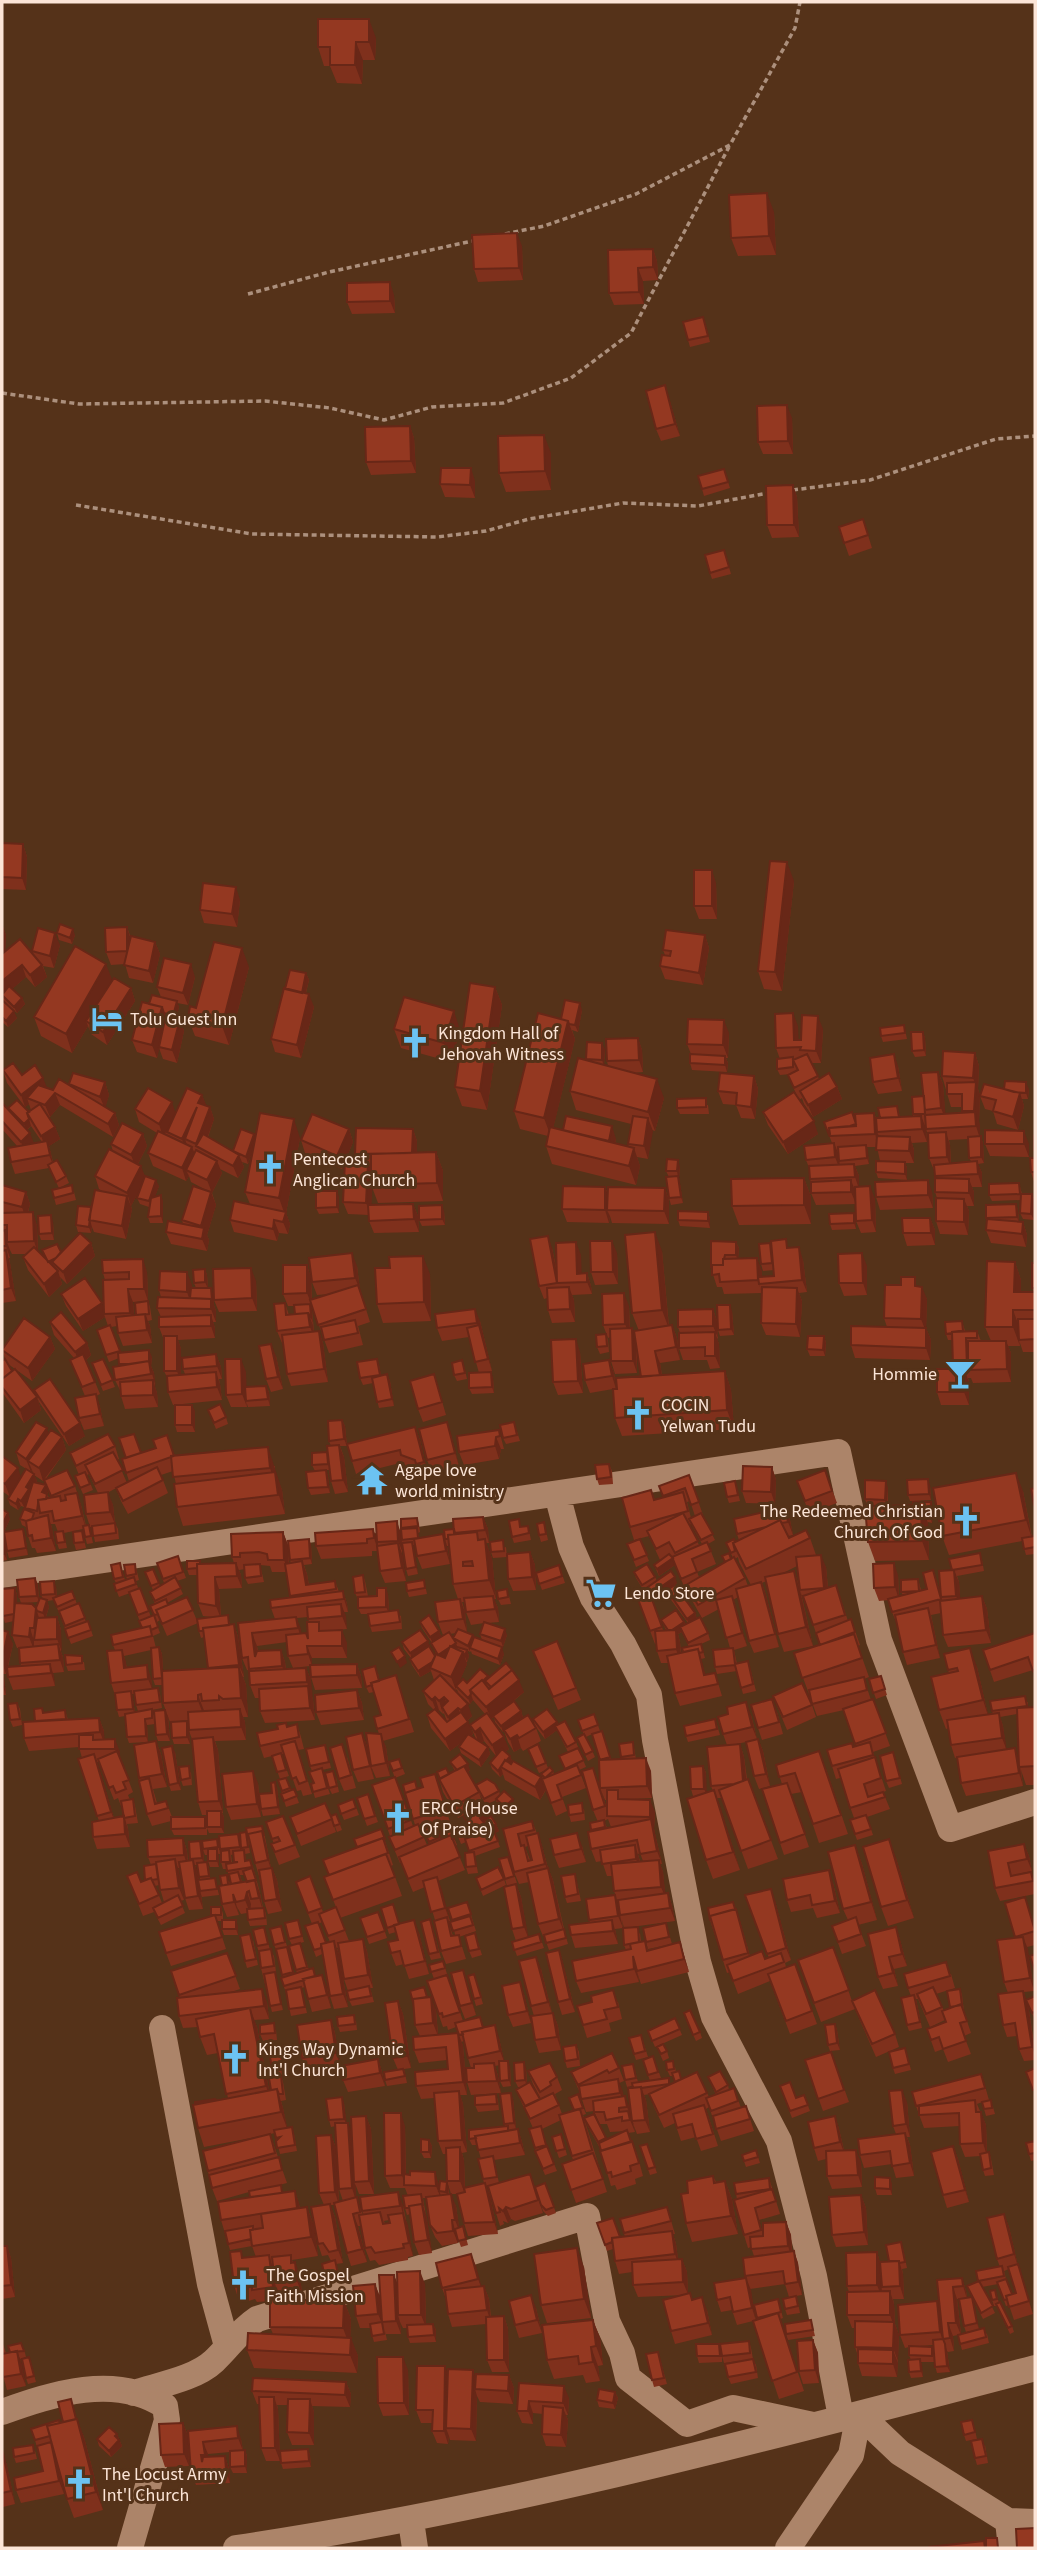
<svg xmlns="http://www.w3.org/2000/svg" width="1037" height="2550" viewBox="0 0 1037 2550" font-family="'Source Sans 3',sans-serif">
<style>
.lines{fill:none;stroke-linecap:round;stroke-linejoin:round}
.path{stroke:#ac907d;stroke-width:3.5;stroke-dasharray:5 3.5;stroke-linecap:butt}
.minor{stroke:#ac8469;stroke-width:26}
.wall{fill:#7f301c;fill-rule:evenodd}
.shaded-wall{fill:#682717}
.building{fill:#943821;stroke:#682717;stroke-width:2;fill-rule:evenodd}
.labels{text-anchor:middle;stroke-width:6;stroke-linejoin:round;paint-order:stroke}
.poi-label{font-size:18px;fill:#fce5d7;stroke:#553219;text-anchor:start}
</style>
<rect width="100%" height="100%" fill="#553219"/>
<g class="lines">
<path class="path" d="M 505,234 L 544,226 L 636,194 L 730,145 L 795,28 L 800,2
M 248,294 L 329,272 L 477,240
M 2,393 L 79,404 L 265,401 L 330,408 L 384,420 L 432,407 L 503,403 L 571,378 L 631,333 L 730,145
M 793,490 L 870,480 L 996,439 L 1035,436
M 76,505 L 252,534 L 437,537 L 486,531 L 529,519 L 623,503 L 698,506 L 768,493"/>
<path class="minor" d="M 557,1494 L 571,1547 L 593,1598 L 623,1644 L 649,1695 L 655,1740 L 698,1962 L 714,2017 L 779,2141 L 814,2276 L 841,2417
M 2,1575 L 838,1452 L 879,1640 L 950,1829 L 1035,1802
M 162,2028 L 210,2284 L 227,2346
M 134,2393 C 158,2385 195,2379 214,2361 C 229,2347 239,2331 257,2319 L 587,2216 L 607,2321 L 622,2353 L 628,2378 L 687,2424 L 733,2408 L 813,2425
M 2,2412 C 53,2394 115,2373 165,2406 L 167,2420 L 130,2548
M 859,2414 L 900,2453 L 1008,2521 L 1035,2522
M 411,2521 L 415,2548
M 1008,2521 L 1011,2548
M 236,2548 C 505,2509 772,2437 1035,2368
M 788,2548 L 851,2455 L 859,2414"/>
</g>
<path class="wall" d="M 376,38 L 375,60 L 363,60 L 362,84 L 337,83 L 330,66 L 324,66 L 318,47 Z
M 774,212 L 776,255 L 738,256 L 731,238 Z
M 522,246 L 523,280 L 478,282 L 474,269 Z
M 653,249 L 657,261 L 658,280 L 643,281 L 644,304 L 614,305 L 609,293 Z
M 394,295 L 395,313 L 352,314 L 347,302 Z
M 705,323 L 710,342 L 690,347 L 688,340 Z
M 669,398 L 680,436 L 661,441 L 656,429 Z
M 792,418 L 793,454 L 763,454 L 758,442 Z
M 410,426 L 414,438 L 416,473 L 371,475 L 366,462 Z
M 551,453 L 551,490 L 506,492 L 499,473 Z
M 724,469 L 730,488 L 704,496 L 702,489 Z
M 475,481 L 475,498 L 445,497 L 440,484 Z
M 793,485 L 797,497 L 799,537 L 772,538 L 767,525 Z
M 863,519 L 872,548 L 849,556 L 839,527 Z
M 724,550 L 731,574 L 712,579 L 710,573 Z
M 2,843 L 23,844 L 27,857 L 26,890 L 2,889 Z
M 794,881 L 782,991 L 764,989 L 758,971 Z
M 716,883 L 717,919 L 699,919 L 694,906 Z
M 240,900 L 237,927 L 204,923 L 200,910 Z
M 2,924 L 6,935 L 5,951 L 32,951 L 60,945 L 54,968 L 43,966 L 47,977 L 35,987 L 26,977 L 12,989 L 22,998 L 25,1004 L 17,1013 L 3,1001 L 2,996 Z
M 127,927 L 131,938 L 155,942 L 160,954 L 153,983 L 129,978 L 125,964 L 111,965 L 106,952 Z
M 57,933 L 75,935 L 72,944 L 59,940 Z
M 705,935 L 709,948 L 703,985 L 665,979 L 660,966 L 665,955 L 663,950 Z
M 249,967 L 229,1045 L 195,1036 L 188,1018 L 196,1008 Z
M 306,973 L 309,980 L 306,993 L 314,1007 L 301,1058 L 275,1052 L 271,1039 L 285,989 Z
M 195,977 L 188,1005 L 177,1003 L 179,1007 L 176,1018 L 180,1019 L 184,1031 L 177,1063 L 163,1059 L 159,1048 L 157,1058 L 137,1052 L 132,1040 L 161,997 L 157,987 Z
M 112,981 L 131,988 L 135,1001 L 107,1045 L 91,1034 L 88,1026 L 72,1053 L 41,1036 L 34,1017 Z
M 495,987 L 502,1005 L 487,1110 L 462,1106 L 455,1087 Z
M 2,1000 L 17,1018 L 8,1027 L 2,1022 Z
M 582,1010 L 578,1032 L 572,1030 L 575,1039 L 553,1128 L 616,1139 L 615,1143 L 629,1147 L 628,1144 L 631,1124 L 576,1110 L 570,1091 L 586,1059 L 605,1049 L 604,1065 L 608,1066 L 607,1061 L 638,1038 L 642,1050 L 643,1072 L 633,1073 L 664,1098 L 655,1131 L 652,1130 L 648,1159 L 637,1157 L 640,1166 L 636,1185 L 552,1164 L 546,1146 L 548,1136 L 520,1129 L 514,1111 L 561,1019 Z
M 904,1025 L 907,1039 L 883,1042 L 881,1036 Z
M 798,1026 L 798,1040 L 801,1040 L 823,1029 L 821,1063 L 811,1063 L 819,1079 L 837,1087 L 842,1099 L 813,1117 L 804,1104 L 802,1098 L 799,1100 L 818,1134 L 788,1154 L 768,1125 L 763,1112 L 797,1096 L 788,1075 L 791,1074 L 780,1075 L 777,1069 L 780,1059 L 776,1048 Z
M 394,1029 L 460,1030 L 451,1062 L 401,1048 Z
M 923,1032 L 925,1038 L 926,1056 L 915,1057 L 912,1051 Z
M 729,1033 L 728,1058 L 726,1058 L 728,1063 L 727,1072 L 692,1070 L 690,1063 L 691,1054 L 687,1044 Z
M 975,1053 L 979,1066 L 978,1089 L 980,1095 L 979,1121 L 980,1136 L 983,1143 L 984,1163 L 978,1164 L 982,1173 L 982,1187 L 972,1187 L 974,1192 L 974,1206 L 967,1206 L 969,1211 L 968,1235 L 940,1234 L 936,1221 L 937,1198 L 935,1192 L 935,1178 L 934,1170 L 929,1158 L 928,1135 L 926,1129 L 927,1142 L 912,1143 L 914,1150 L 914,1163 L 905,1163 L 907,1168 L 907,1180 L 878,1178 L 876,1172 L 880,1161 L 877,1147 L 867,1147 L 869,1164 L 855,1166 L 859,1176 L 859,1187 L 875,1199 L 876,1232 L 861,1233 L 856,1221 L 856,1204 L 816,1205 L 811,1193 L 810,1170 L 806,1160 L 832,1143 L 824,1122 L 856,1121 L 874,1113 L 877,1121 L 880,1118 L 897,1106 L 900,1117 L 913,1116 L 913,1114 L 938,1072 L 943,1084 L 945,1114 L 963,1113 L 962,1107 L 951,1107 L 942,1076 ZM 968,1139 L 969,1158 L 971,1161 L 951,1163 L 950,1145 L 949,1140 Z
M 898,1066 L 902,1091 L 878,1094 L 873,1082 Z
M 3,1070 L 22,1075 L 53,1090 L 70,1086 L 69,1084 L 105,1082 L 109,1095 L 105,1107 L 115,1113 L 119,1125 L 113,1137 L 60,1105 L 50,1117 L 49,1117 L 55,1127 L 60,1139 L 49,1146 L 53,1162 L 66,1176 L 69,1183 L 59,1188 L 49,1168 L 15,1174 L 11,1162 L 18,1147 L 2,1129 L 2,1098 L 5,1107 L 9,1111 L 8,1108 L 29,1112 L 31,1110 L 29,1104 L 25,1107 L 7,1083 ZM 31,1126 L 42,1142 L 34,1144 L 27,1130 Z
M 754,1076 L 758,1089 L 755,1119 L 741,1118 L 736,1105 L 723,1104 L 718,1091 Z
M 1004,1089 L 1029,1089 L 1028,1099 L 1022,1099 L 1024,1106 L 1018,1130 L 997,1124 L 993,1111 L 985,1109 L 980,1096 Z
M 202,1095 L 206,1106 L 210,1107 L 214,1119 L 208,1137 L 233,1151 L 255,1138 L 300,1138 L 286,1213 L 290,1224 L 288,1234 L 279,1233 L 277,1241 L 234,1232 L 230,1220 L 250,1204 L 245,1192 L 253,1149 L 248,1164 L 242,1162 L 244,1167 L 238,1178 L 220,1169 L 222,1173 L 212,1193 L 216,1205 L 207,1235 L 209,1240 L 207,1251 L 171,1244 L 166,1232 L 183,1224 L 182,1220 L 208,1191 L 191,1182 L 189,1176 L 186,1181 L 153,1166 L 148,1153 L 157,1133 L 139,1122 L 135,1109 L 175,1113 Z
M 708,1105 L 709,1114 L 680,1114 L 677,1108 Z
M 349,1129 L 353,1142 L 342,1169 L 305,1153 L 301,1140 Z
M 413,1129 L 417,1141 L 417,1153 L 436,1152 L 443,1171 L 443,1201 L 378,1203 L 372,1187 L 371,1205 L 413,1204 L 418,1216 L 419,1232 L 374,1233 L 369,1221 L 369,1215 L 348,1214 L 343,1202 L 358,1162 L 355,1154 Z
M 143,1134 L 147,1146 L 138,1164 L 145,1176 L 159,1186 L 155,1196 L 163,1201 L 163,1223 L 150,1223 L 148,1217 L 149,1207 L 140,1204 L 137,1198 L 140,1189 L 131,1206 L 132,1209 L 126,1239 L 94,1232 L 92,1227 L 91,1233 L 78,1232 L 76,1225 L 104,1192 L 99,1189 L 95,1176 L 113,1152 L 111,1144 Z
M 985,1144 L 1029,1144 L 1029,1157 L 990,1156 Z
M 1035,1158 L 1035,1185 L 1031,1172 Z
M 680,1167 L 679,1178 L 683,1203 L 671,1205 L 669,1198 L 669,1177 L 666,1171 Z
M 804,1178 L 811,1197 L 811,1224 L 739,1225 L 732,1206 Z
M 1019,1183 L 1022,1194 L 1032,1194 L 1035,1201 L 1034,1220 L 1023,1219 L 1020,1213 L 1021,1200 L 992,1201 L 989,1195 Z
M 2,1185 L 26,1192 L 30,1204 L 28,1213 L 37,1225 L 38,1251 L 45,1259 L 91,1243 L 95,1256 L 67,1284 L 60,1277 L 62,1284 L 49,1297 L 28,1270 L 23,1257 L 27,1254 L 12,1254 L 10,1250 L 10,1258 L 9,1258 L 10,1263 L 16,1301 L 2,1303 Z
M 605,1187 L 608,1194 L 665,1188 L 669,1201 L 669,1224 L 612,1223 L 610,1216 L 609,1223 L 567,1222 L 562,1209 Z
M 52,1190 L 74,1192 L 76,1200 L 56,1205 Z
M 932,1192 L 933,1208 L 880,1210 L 876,1197 Z
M 339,1197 L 339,1213 L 319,1214 L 316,1208 Z
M 1016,1204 L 1018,1210 L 1019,1222 L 1023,1222 L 1027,1235 L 1026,1247 L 991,1243 L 986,1230 L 987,1220 Z
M 444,1211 L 445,1225 L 422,1226 L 419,1220 Z
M 708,1212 L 710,1219 L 710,1228 L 680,1226 L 678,1220 Z
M 854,1213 L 856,1219 L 856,1229 L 832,1230 L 830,1224 Z
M 930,1218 L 935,1230 L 935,1245 L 907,1246 L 903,1233 Z
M 53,1222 L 54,1240 L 41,1240 L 39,1234 Z
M 736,1242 L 739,1248 L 738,1259 L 762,1271 L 762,1277 L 774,1276 L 774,1270 L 763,1271 L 761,1264 L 789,1248 L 803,1260 L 807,1292 L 799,1293 L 802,1301 L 800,1337 L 766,1335 L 761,1323 L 762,1293 L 724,1294 L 722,1287 L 717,1287 L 711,1268 Z
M 552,1248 L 557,1271 L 581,1255 L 581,1274 L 587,1273 L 591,1286 L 592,1294 L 572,1295 L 574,1300 L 575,1322 L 552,1323 L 548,1310 L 547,1298 L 544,1299 L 539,1286 Z
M 662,1251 L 669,1326 L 672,1325 L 677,1338 L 680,1360 L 660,1363 L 662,1375 L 725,1371 L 731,1390 L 734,1429 L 622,1436 L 615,1418 L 613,1389 L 590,1393 L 585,1380 L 609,1360 L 614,1373 L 616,1389 L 641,1377 L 637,1349 L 637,1373 L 615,1374 L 611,1361 L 610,1337 L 608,1338 L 603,1325 L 629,1306 L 630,1328 L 632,1328 L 634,1335 L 639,1331 L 632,1313 Z
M 617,1253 L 618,1284 L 595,1285 L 591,1272 Z
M 1015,1262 L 1021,1280 L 1021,1292 L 1034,1292 L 1032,1288 L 1035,1263 L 1035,1352 L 1023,1352 L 1020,1343 L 1020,1346 L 1008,1346 L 1011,1353 L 1011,1382 L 973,1383 L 971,1378 L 968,1378 L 969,1382 L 969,1405 L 941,1405 L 937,1392 L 954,1369 L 952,1340 L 948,1340 L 946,1334 L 962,1321 L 965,1331 L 977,1331 L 981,1341 L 991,1341 L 985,1327 Z
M 307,1265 L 311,1278 L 312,1300 L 330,1294 L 317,1295 L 312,1282 L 357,1266 L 360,1290 L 370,1322 L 358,1326 L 363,1345 L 329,1353 L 312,1306 L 310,1306 L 312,1310 L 314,1331 L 319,1331 L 323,1343 L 328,1382 L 291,1386 L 287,1374 L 283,1343 L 282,1343 L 277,1331 L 285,1303 L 289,1315 L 295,1314 L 294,1306 L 288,1306 L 283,1294 Z
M 867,1266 L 867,1295 L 844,1296 L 839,1283 Z
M 205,1269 L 207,1275 L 208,1288 L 213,1294 L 214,1305 L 216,1311 L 216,1322 L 213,1322 L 215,1328 L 215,1338 L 178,1340 L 181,1349 L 181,1375 L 185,1374 L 183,1369 L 216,1354 L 221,1367 L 222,1379 L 219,1379 L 220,1384 L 222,1400 L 173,1405 L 168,1392 L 167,1377 L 164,1371 L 164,1340 L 159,1327 L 161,1317 L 157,1308 L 161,1297 L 159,1290 L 192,1285 L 192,1288 L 196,1288 L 194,1283 Z
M 147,1272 L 148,1301 L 150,1307 L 152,1320 L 148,1321 L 150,1326 L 152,1343 L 123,1346 L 118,1333 L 117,1326 L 111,1327 L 120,1353 L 152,1357 L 151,1366 L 154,1373 L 155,1387 L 157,1393 L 158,1407 L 125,1409 L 121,1396 L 121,1392 L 115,1380 L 120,1365 L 119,1358 L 109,1362 L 97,1330 L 108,1326 L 105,1317 L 83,1331 L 66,1306 L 61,1294 L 104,1310 L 105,1280 L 103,1273 ZM 144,1301 L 136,1315 L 134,1315 L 133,1302 Z
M 430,1274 L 431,1321 L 383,1323 L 377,1304 Z
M 256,1281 L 257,1311 L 219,1312 L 214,1300 Z
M 919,1287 L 927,1299 L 926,1328 L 931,1340 L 930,1360 L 855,1358 L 851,1345 L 887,1327 L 884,1318 Z
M 713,1309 L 717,1321 L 718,1338 L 717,1339 L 719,1344 L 720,1368 L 710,1369 L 707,1360 L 683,1360 L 679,1348 L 680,1333 L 678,1327 Z
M 732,1311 L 734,1335 L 720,1336 L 718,1330 Z
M 480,1321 L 492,1371 L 490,1372 L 493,1378 L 494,1393 L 472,1394 L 469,1388 L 479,1373 L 469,1337 L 442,1341 L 437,1328 Z
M 50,1322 L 87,1343 L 91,1355 L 86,1360 L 100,1394 L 96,1396 L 100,1407 L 104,1426 L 84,1430 L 79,1418 L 85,1396 L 70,1360 L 74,1358 L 54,1335 Z
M 606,1334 L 608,1340 L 609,1352 L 600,1354 L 597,1347 Z
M 824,1336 L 826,1343 L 825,1356 L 810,1356 L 807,1349 Z
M 50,1337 L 55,1349 L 32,1381 L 8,1364 L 12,1371 L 37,1397 L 41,1410 L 24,1423 L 2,1392 L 2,1361 L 5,1359 L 2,1349 Z
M 580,1352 L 583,1393 L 558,1395 L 553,1382 Z
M 276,1356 L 283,1389 L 271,1392 L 266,1379 Z
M 103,1359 L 115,1387 L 103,1391 L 92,1363 Z
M 379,1365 L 381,1376 L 387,1374 L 390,1381 L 394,1406 L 379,1408 L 373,1383 L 363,1385 L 360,1378 Z
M 464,1366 L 467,1379 L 457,1381 L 454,1375 Z
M 246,1372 L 246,1387 L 266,1386 L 269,1392 L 270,1406 L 248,1407 L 247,1404 L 247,1407 L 231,1407 L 226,1395 Z
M 438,1387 L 446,1415 L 423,1422 L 418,1409 Z
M 34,1390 L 85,1436 L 69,1446 L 39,1402 Z
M 208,1410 L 226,1417 L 228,1424 L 216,1429 Z
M 195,1411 L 195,1432 L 177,1432 L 175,1425 Z
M 342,1420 L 345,1426 L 347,1446 L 340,1446 L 344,1457 L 348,1492 L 335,1494 L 331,1481 L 329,1470 L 326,1470 L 328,1476 L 330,1493 L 311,1495 L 308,1488 L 315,1471 L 312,1465 L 327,1452 L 331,1446 L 329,1441 Z
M 514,1422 L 520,1441 L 506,1444 L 503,1438 Z
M 415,1427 L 420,1440 L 428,1475 L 420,1477 L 419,1472 L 406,1467 L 404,1462 L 356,1474 L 352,1461 Z
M 499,1430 L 504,1449 L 501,1449 L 499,1459 L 464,1465 L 459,1452 Z
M 48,1434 L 62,1437 L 66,1450 L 45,1480 L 75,1486 L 81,1505 L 86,1526 L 89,1525 L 93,1543 L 87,1544 L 83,1529 L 64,1533 L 67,1548 L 59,1549 L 57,1543 L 58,1532 L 55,1524 L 51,1524 L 56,1551 L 37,1553 L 35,1548 L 32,1548 L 28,1536 L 26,1527 L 22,1525 L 20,1519 L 26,1510 L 25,1508 L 27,1503 L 24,1507 L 21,1506 L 18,1510 L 10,1505 L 8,1499 L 9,1496 L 2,1491 L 2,1456 L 21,1478 L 33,1474 L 32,1470 L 31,1472 L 20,1465 L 16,1452 ZM 34,1475 L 43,1481 L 44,1480 L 51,1498 L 49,1498 L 47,1494 L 48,1492 L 36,1482 L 37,1481 Z
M 451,1435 L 459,1466 L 432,1472 L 427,1460 Z
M 115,1446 L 119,1459 L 117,1460 L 127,1483 L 129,1481 L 122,1459 L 141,1453 L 275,1466 L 275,1472 L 282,1490 L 285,1514 L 183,1526 L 177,1507 L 176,1484 L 173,1471 L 161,1475 L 168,1493 L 128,1514 L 121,1501 L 116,1488 L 122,1485 L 107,1493 L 113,1505 L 115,1523 L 118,1529 L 119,1539 L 95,1542 L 92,1527 L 90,1527 L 86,1514 L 98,1493 L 89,1474 L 87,1475 L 93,1490 L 83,1494 L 75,1476 L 79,1475 L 70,1453 Z
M 609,1464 L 612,1471 L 613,1484 L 599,1485 L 597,1479 Z
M 772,1467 L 776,1480 L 775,1504 L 746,1503 L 742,1491 Z
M 825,1470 L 837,1503 L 809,1513 L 797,1481 Z
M 689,1475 L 703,1515 L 702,1515 L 715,1540 L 708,1544 L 716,1564 L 697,1572 L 699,1577 L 725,1562 L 722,1556 L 731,1559 L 733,1558 L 726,1543 L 735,1542 L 739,1540 L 737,1534 L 785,1507 L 790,1520 L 793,1535 L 788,1536 L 789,1538 L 810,1538 L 816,1555 L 826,1567 L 828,1588 L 836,1585 L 848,1621 L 851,1619 L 860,1645 L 858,1646 L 869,1677 L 864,1679 L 871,1700 L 873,1699 L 890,1746 L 873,1752 L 886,1791 L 883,1792 L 890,1809 L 867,1817 L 873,1835 L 857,1840 L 850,1820 L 854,1818 L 840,1778 L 836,1779 L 832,1766 L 854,1746 L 856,1746 L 844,1710 L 817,1716 L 794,1653 L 820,1645 L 806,1603 L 805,1603 L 801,1593 L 813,1646 L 784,1652 L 778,1634 L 766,1581 L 762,1583 L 766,1595 L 779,1647 L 754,1653 L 749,1641 L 738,1597 L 733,1600 L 747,1646 L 734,1650 L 737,1664 L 750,1668 L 756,1691 L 743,1694 L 737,1671 L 717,1674 L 715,1667 L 730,1648 L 719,1609 L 702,1618 L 690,1597 L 688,1590 L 686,1591 L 675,1565 L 659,1576 L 654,1565 L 660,1560 L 649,1536 L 634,1540 L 630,1527 L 651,1490 L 655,1500 L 663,1497 L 659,1486 ZM 690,1501 L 695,1516 L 691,1518 L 687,1502 ZM 691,1524 L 702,1544 L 699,1545 L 689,1525 ZM 738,1557 L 739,1562 L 751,1585 L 748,1586 L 745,1578 L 735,1559 ZM 797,1566 L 800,1588 L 794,1571 L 781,1574 Z
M 735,1481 L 740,1501 L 729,1503 L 727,1497 Z
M 930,1485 L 931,1500 L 910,1501 L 908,1495 Z
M 888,1488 L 888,1506 L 913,1505 L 931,1502 L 933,1509 L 932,1523 L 928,1522 L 929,1560 L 875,1561 L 868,1542 L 876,1506 L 867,1505 L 865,1499 Z
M 1023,1491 L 1032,1537 L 1035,1536 L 1035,1554 L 1026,1555 L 1022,1541 L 949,1555 L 942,1536 Z
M 2,1506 L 3,1510 L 10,1519 L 4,1532 L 25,1535 L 28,1555 L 9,1558 L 7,1551 L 4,1532 L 3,1534 L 5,1539 L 7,1560 L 2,1561 Z
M 483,1517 L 488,1529 L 489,1543 L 486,1543 L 492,1558 L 496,1599 L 494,1599 L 498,1608 L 499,1622 L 487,1623 L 507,1635 L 503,1647 L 493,1644 L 504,1654 L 500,1665 L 472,1654 L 471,1651 L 470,1652 L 467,1650 L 469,1656 L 467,1662 L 466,1662 L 467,1664 L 459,1682 L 467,1683 L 488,1676 L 489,1678 L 524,1692 L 510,1704 L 521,1711 L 523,1717 L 517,1722 L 536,1728 L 541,1741 L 523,1751 L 521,1748 L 514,1752 L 508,1742 L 504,1731 L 503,1732 L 495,1722 L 494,1717 L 491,1719 L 509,1749 L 505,1752 L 510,1756 L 512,1761 L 542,1779 L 543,1779 L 541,1774 L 546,1770 L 539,1773 L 528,1749 L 546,1763 L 548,1768 L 553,1771 L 554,1774 L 565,1770 L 559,1756 L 568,1752 L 557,1730 L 545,1739 L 535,1726 L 533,1719 L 557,1722 L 558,1725 L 576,1742 L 586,1767 L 579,1770 L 586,1788 L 562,1797 L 567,1811 L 556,1816 L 546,1790 L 540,1800 L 505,1780 L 503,1774 L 500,1777 L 492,1769 L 490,1763 L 496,1756 L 484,1741 L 481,1743 L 488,1747 L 490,1754 L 481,1767 L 461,1753 L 459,1747 L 462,1742 L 450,1751 L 431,1728 L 427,1715 L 434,1710 L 428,1704 L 423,1691 L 434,1680 L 431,1671 L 420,1677 L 412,1665 L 410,1659 L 411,1658 L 404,1649 L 402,1642 L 430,1647 L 435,1656 L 436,1654 L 431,1643 L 432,1643 L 422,1628 L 420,1622 L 439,1631 L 441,1637 L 445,1634 L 443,1635 L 438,1622 L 458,1599 L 453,1584 L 449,1546 L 447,1546 L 445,1539 L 454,1529 ZM 462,1602 L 465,1602 L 466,1612 L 471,1625 L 484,1623 L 480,1634 L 482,1640 L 474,1638 L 466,1632 L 467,1632 L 465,1612 ZM 456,1633 L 453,1638 L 455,1641 L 450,1634 ZM 454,1689 L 456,1690 L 457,1689 L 458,1693 L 470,1704 L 473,1700 L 485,1714 L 470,1725 L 476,1739 L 471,1736 L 473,1734 L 467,1721 L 472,1716 ZM 439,1710 L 443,1714 L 444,1713 L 447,1722 L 438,1711 Z
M 417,1518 L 419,1524 L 420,1532 L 418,1533 L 419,1538 L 443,1534 L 447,1546 L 450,1564 L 422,1569 L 417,1556 L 415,1545 L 413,1545 L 418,1574 L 408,1576 L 406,1569 L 402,1546 L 402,1554 L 406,1581 L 385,1583 L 380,1571 L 378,1551 L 372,1551 L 372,1556 L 321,1559 L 316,1546 L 373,1529 L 377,1541 L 401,1533 L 402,1529 L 401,1519 Z
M 544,1522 L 548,1540 L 541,1542 L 539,1535 Z
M 528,1526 L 531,1540 L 514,1543 L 512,1537 L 521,1527 Z
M 82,1531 L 86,1548 L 76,1550 L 74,1543 Z
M 283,1532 L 288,1545 L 289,1563 L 291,1563 L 290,1560 L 309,1539 L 311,1545 L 312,1564 L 304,1565 L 307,1574 L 309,1585 L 335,1581 L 339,1592 L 343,1591 L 347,1604 L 348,1612 L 344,1612 L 347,1629 L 326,1631 L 347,1643 L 347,1658 L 312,1658 L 312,1665 L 357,1664 L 361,1676 L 362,1688 L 315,1690 L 311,1677 L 310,1666 L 293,1668 L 288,1656 L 287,1642 L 257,1646 L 258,1651 L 281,1650 L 285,1662 L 286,1669 L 306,1668 L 311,1680 L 311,1694 L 313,1699 L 315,1720 L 265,1723 L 260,1711 L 260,1698 L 255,1698 L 250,1685 L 250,1671 L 247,1670 L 242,1658 L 238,1623 L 275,1619 L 271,1608 L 290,1598 L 286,1572 L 272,1572 L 270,1566 L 260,1565 L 264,1582 L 248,1584 L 245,1578 L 245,1569 L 239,1570 L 241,1575 L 242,1588 L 219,1589 L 221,1616 L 230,1622 L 230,1625 L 234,1624 L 238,1637 L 244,1677 L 243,1677 L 246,1685 L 248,1717 L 243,1717 L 245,1722 L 246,1740 L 215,1741 L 218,1750 L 223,1813 L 222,1813 L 224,1817 L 224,1833 L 209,1833 L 207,1828 L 207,1835 L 174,1835 L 171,1829 L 171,1821 L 152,1826 L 147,1814 L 139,1778 L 156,1741 L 161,1754 L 167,1787 L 153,1789 L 157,1803 L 166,1801 L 172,1817 L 205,1817 L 207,1823 L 207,1815 L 202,1815 L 198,1802 L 192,1739 L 189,1731 L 190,1744 L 174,1744 L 172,1738 L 187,1721 L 189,1726 L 188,1720 L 170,1722 L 163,1703 L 162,1685 L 155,1685 L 153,1679 L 151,1650 L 124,1656 L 127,1668 L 151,1678 L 152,1689 L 158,1688 L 160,1694 L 162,1708 L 152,1710 L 154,1716 L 155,1724 L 147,1725 L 148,1742 L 129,1743 L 127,1737 L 125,1716 L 119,1717 L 117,1710 L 115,1695 L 111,1683 L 115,1650 L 113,1645 L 142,1628 L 130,1593 L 119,1597 L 114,1584 L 116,1583 L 114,1579 L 122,1570 L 125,1580 L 127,1579 L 126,1576 L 135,1564 L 139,1580 L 136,1581 L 138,1588 L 140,1588 L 151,1617 L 156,1622 L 160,1633 L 153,1636 L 156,1648 L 159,1647 L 162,1654 L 163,1671 L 208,1668 L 204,1637 L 201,1638 L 199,1631 L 212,1617 L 203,1616 L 198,1603 L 197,1575 L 189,1575 L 187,1569 L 200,1561 L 201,1564 L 234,1563 L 232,1557 ZM 308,1617 L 309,1622 L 308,1638 L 301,1634 L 297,1618 ZM 132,1694 L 135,1694 L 136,1705 L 138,1711 L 135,1713 Z
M 640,1539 L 649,1561 L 636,1567 L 627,1544 Z
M 506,1547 L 507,1557 L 493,1558 L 491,1552 Z
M 530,1552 L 535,1565 L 536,1590 L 513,1591 L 508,1579 Z
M 178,1556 L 186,1578 L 177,1581 L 183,1594 L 167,1603 L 168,1605 L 187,1597 L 198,1623 L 167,1636 L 160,1620 L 157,1622 L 150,1606 L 155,1604 L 150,1592 L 153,1590 L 145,1572 L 153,1569 L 160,1586 L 164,1583 L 157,1563 Z
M 982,1560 L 984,1571 L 957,1576 L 959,1582 L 960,1599 L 982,1596 L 987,1609 L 991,1643 L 948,1647 L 943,1635 L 941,1613 L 931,1615 L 940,1658 L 907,1665 L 903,1652 L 897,1624 L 892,1612 L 889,1600 L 879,1601 L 874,1588 L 898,1575 L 899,1596 L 903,1595 L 901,1592 L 918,1579 L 921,1590 L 927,1589 L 933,1570 L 940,1592 L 952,1570 Z
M 559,1565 L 565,1583 L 542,1590 L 536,1573 Z
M 634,1572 L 655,1577 L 657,1581 L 677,1583 L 652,1601 L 663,1630 L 666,1630 L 661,1620 L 684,1622 L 685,1624 L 688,1623 L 669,1597 L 667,1590 L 695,1613 L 697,1619 L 708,1633 L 710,1640 L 701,1644 L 705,1658 L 701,1659 L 705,1675 L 715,1673 L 722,1696 L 680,1706 L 675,1693 L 669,1663 L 661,1663 L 657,1651 L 656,1643 L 655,1644 L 638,1599 L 647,1595 L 645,1591 L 644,1591 L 636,1578 ZM 682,1632 L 689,1647 L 681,1653 L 680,1642 L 678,1634 Z
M 363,1575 L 365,1581 L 368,1596 L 388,1594 L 389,1611 L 401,1616 L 402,1629 L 372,1632 L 370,1626 L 368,1614 L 361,1614 L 358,1608 L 358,1599 L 355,1593 Z
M 35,1578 L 38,1585 L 39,1600 L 43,1599 L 41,1595 L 56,1587 L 57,1597 L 72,1591 L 77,1604 L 79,1603 L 86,1622 L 88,1621 L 93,1636 L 71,1644 L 54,1600 L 47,1601 L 49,1607 L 46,1617 L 57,1617 L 61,1630 L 61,1652 L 63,1657 L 64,1672 L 53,1673 L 55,1686 L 13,1690 L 8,1677 L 8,1668 L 6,1674 L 3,1674 L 4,1678 L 6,1695 L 2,1695 L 2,1630 L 13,1644 L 8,1667 L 21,1666 L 19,1648 L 17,1648 L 12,1635 L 14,1621 L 5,1623 L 3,1617 L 3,1623 L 2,1623 L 2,1589 L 15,1588 L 17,1595 L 17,1603 L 21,1603 L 19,1597 ZM 38,1602 L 36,1608 L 23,1603 Z
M 424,1580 L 427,1594 L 409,1597 L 407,1591 Z
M 509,1596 L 511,1604 L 501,1605 L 498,1599 Z
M 1035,1633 L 1035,1677 L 1033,1670 L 994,1682 L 983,1650 Z
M 533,1651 L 576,1688 L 581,1700 L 558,1710 Z
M 944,1654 L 977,1667 L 988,1715 L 993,1714 L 992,1711 L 1028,1702 L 1028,1707 L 1035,1707 L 1035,1785 L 1026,1785 L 1021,1770 L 1023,1786 L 966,1796 L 961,1783 L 957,1757 L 955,1758 L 951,1745 L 949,1728 L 946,1729 L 939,1710 L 949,1673 ZM 1017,1714 L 1019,1760 L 1006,1749 L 1003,1726 L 1000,1717 Z
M 84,1662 L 85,1670 L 68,1671 L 66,1665 Z
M 378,1673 L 379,1680 L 396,1675 L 414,1732 L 383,1741 L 386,1747 L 390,1776 L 376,1778 L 371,1766 L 379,1734 L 374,1717 L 381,1715 L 374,1692 L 369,1693 L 366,1687 Z
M 881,1676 L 887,1695 L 876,1699 L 869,1679 Z
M 357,1690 L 362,1703 L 364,1720 L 321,1725 L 316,1712 Z
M 773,1696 L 812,1705 L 816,1717 L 787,1730 Z
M 17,1703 L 20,1709 L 22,1725 L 13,1727 L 10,1720 Z
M 42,1708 L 44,1713 L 65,1710 L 68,1720 L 99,1718 L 104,1731 L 104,1740 L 120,1752 L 120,1758 L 133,1792 L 128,1795 L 130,1800 L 133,1799 L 135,1806 L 138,1823 L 127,1824 L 128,1829 L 130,1847 L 97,1849 L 93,1837 L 99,1821 L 78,1759 L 82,1758 L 79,1747 L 29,1751 L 24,1738 ZM 97,1762 L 99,1762 L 114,1800 L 118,1798 L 121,1806 L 122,1805 L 124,1816 L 114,1818 Z
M 165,1710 L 168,1716 L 170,1741 L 158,1741 L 156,1735 Z
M 777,1712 L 783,1734 L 762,1740 L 758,1728 Z
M 594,1714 L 600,1731 L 602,1731 L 611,1760 L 621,1759 L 621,1757 L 633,1742 L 636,1759 L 651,1771 L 652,1798 L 631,1799 L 655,1812 L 654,1829 L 662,1864 L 660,1864 L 663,1872 L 665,1894 L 668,1893 L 672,1906 L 675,1921 L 624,1928 L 622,1920 L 623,1928 L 615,1929 L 618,1944 L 575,1948 L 571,1935 L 590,1922 L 589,1920 L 615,1895 L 612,1876 L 607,1876 L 602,1861 L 596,1862 L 591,1849 L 592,1831 L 598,1822 L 593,1810 L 598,1781 L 607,1809 L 607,1800 L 605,1800 L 600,1788 L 600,1760 L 592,1734 L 586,1737 L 595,1757 L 588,1761 L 577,1738 L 584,1735 L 578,1720 ZM 608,1819 L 611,1827 L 607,1828 L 604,1821 ZM 640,1853 L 643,1861 L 640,1861 L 638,1854 Z
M 751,1715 L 757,1739 L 758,1739 L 763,1751 L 770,1786 L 759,1789 L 754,1776 L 746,1742 L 736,1744 L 740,1744 L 744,1757 L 747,1779 L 748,1779 L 778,1859 L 748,1869 L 722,1798 L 717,1798 L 740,1870 L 713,1879 L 706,1860 L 698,1796 L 693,1796 L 691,1789 L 703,1766 L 706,1773 L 706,1793 L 713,1791 L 711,1786 L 727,1745 L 723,1734 Z
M 286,1723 L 287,1727 L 297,1724 L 301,1737 L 304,1749 L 298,1750 L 312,1794 L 303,1796 L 301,1790 L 297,1791 L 284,1754 L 281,1754 L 289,1776 L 280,1779 L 272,1756 L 264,1758 L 260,1746 Z
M 717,1725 L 720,1735 L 688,1742 L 686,1736 Z
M 362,1733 L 367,1746 L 374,1779 L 358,1782 L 353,1770 Z
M 327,1751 L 331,1768 L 322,1770 L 330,1794 L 315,1798 L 311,1784 L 314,1783 L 309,1772 L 312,1771 L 310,1766 Z
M 175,1752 L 181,1790 L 171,1791 L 169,1785 Z
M 893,1752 L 902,1784 L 889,1788 L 886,1781 Z
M 347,1757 L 356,1788 L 344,1791 L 339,1779 Z
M 399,1759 L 405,1774 L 395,1778 L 389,1762 Z
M 450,1762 L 470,1770 L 468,1772 L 478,1790 L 499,1791 L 500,1795 L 515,1806 L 507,1814 L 498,1806 L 496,1800 L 486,1805 L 479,1793 L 483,1804 L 490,1812 L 499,1831 L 495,1833 L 500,1847 L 475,1856 L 478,1873 L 468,1874 L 466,1867 L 470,1853 L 466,1842 L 461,1844 L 455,1829 L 462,1825 L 467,1838 L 475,1836 L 467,1823 L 464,1817 L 483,1805 L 458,1818 L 443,1792 L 437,1772 L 449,1774 L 455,1771 ZM 485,1823 L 489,1831 L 478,1835 L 486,1829 L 484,1824 Z
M 776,1765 L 826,1769 L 848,1834 L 819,1843 L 802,1792 L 791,1794 L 809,1847 L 784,1855 L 762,1789 L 782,1784 Z
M 191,1772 L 192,1785 L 183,1786 L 181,1780 Z
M 336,1777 L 339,1792 L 332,1794 L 329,1788 Z
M 395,1777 L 413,1826 L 415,1825 L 403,1785 L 418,1789 L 439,1786 L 450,1822 L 435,1826 L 440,1839 L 443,1838 L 450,1828 L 457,1845 L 455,1846 L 465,1870 L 438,1881 L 450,1921 L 448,1921 L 453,1936 L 455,1935 L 453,1922 L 448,1908 L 467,1902 L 476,1931 L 459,1937 L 466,1959 L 446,1964 L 441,1951 L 435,1920 L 425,1887 L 413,1892 L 401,1863 L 400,1863 L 394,1849 L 389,1837 L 390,1836 L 372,1785 ZM 424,1830 L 429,1844 L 427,1845 L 421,1831 Z
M 286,1778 L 291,1790 L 294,1789 L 299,1803 L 286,1807 L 278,1780 Z
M 258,1783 L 261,1817 L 231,1820 L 226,1807 Z
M 277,1788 L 280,1814 L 263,1816 L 261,1809 L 272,1793 Z
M 368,1794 L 378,1822 L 367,1826 L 357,1798 Z
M 353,1799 L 359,1815 L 344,1820 L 338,1805 Z
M 584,1809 L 585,1820 L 571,1822 L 569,1815 Z
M 336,1814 L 342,1830 L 337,1832 L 331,1816 Z
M 283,1816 L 300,1857 L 279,1865 L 271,1844 L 274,1844 L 266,1822 Z
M 290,1817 L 332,1819 L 336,1832 L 301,1846 Z
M 532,1821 L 542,1846 L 548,1868 L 553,1880 L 564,1929 L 568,1944 L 549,1950 L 544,1936 L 543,1936 L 538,1924 L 529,1882 L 519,1884 L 514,1872 L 503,1829 ZM 528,1846 L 532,1860 L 530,1860 L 525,1847 Z
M 381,1829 L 393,1865 L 391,1866 L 402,1896 L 340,1918 L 349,1941 L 363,1939 L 367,1951 L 373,1988 L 370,1988 L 374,2002 L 352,2006 L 349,2000 L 348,1991 L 344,1979 L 339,1947 L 337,1948 L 339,1954 L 348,2007 L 334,2009 L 330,1996 L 322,1954 L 316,1957 L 305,1926 L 312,1924 L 296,1882 L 310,1876 L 323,1912 L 336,1907 L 324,1877 L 329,1875 L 357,1847 ZM 322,1922 L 330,1942 L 326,1943 L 318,1924 Z
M 246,1832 L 248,1839 L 250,1853 L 245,1854 L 246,1861 L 250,1860 L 253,1867 L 260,1893 L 263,1908 L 264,1908 L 266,1914 L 267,1925 L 250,1926 L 248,1920 L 247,1913 L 241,1914 L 237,1907 L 239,1915 L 227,1917 L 222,1904 L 222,1886 L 229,1881 L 230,1884 L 231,1884 L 227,1869 L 223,1869 L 221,1862 L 221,1851 L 219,1836 L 240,1840 ZM 234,1854 L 235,1863 L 232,1863 L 231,1855 ZM 240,1875 L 244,1875 L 247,1882 L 242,1882 Z
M 264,1832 L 271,1868 L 272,1868 L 277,1880 L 282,1911 L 268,1914 L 264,1901 L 259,1876 L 248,1839 Z
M 183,1838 L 187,1851 L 188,1861 L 191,1860 L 189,1842 L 200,1841 L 202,1847 L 217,1839 L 219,1845 L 220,1854 L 218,1854 L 219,1867 L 210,1867 L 208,1861 L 208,1855 L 205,1855 L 203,1850 L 204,1862 L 207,1862 L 209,1868 L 210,1879 L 215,1878 L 219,1895 L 202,1897 L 201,1894 L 203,1909 L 189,1910 L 185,1898 L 180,1868 L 178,1868 L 184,1900 L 180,1901 L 185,1913 L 161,1925 L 154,1912 L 143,1916 L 127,1876 L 141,1882 L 145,1880 L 151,1865 L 148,1857 ZM 195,1865 L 198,1865 L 200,1880 L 199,1880 ZM 159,1885 L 164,1902 L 162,1903 L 155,1886 Z
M 1024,1844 L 1029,1856 L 1032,1871 L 1012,1875 L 1031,1872 L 1035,1884 L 1035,1894 L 1000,1901 L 995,1888 L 988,1851 Z
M 855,1845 L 862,1864 L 877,1920 L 858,1925 L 866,1946 L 842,1954 L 832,1926 L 848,1920 L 843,1909 Z
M 582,1846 L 586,1862 L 559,1868 L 554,1855 Z
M 508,1857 L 517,1883 L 507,1886 L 499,1859 Z
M 896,1858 L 914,1918 L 888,1926 L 881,1907 Z
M 575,1874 L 581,1901 L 567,1903 L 565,1897 Z
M 476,1878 L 504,1879 L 506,1885 L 483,1896 Z
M 833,1883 L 840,1913 L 817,1918 L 813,1908 L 791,1912 L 787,1900 Z
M 516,1884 L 521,1897 L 528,1938 L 539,1934 L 544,1948 L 517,1956 L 512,1942 L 516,1941 L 512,1929 Z
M 771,1889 L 775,1901 L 791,1960 L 785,1963 L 786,1967 L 795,1964 L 817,2024 L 790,2034 L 770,1981 L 738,1994 L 730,1972 L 727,1973 L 710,1920 L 736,1909 L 740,1921 L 750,1956 L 765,1959 L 769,1958 L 745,1895 Z
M 221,1907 L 223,1914 L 223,1920 L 238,1926 L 238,1935 L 224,1935 L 222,1929 L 222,1921 L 217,1921 L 226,1949 L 171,1966 L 166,1953 Z
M 381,1908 L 400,1924 L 419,1933 L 429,1974 L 409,1979 L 404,1964 L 396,1966 L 391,1953 L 398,1940 L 396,1932 L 389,1934 Z
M 1029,1910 L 1035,1929 L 1035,1945 L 1027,1947 L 1034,1991 L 1024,1992 L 1026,2000 L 1035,1996 L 1035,2020 L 1028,2004 L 1035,2050 L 1035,2060 L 1024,2061 L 1019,2049 L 1017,2036 L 1007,2037 L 1003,2025 L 1008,1993 L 1004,1982 L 1015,1938 Z
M 378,1912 L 387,1938 L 369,1944 L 360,1918 Z
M 430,1919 L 441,1958 L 431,1960 L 429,1954 Z
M 298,1920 L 304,1942 L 300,1943 L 309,1970 L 327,1987 L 331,2008 L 312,2012 L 305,1987 L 301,1988 L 307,2013 L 291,2016 L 286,1993 L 281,1978 L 283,1978 L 277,1951 L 274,1945 L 281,1926 L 289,1953 L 294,1974 L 297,1973 L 289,1946 L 292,1945 L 289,1939 Z
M 666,1923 L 672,1944 L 648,1949 L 646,1942 Z
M 264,1927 L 270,1950 L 274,1956 L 276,1972 L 275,1972 L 283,2010 L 272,2012 L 261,1968 L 259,1953 L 257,1946 Z
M 896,1927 L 900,1940 L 907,1966 L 894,1969 L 898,1986 L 883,1989 L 878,1977 Z
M 475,1933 L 482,1955 L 472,1958 L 469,1951 Z
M 640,1933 L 641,1942 L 645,1941 L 648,1950 L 680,1942 L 689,1972 L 641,1984 L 638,1975 L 639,1982 L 581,1993 L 576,1981 L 626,1950 L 624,1945 Z
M 253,1940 L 258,1965 L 247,1968 L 245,1961 Z
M 833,1947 L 852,2001 L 895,2034 L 899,2047 L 876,2057 L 855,2009 L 821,2022 L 798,1960 Z
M 559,1950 L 563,1963 L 575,2012 L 562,2015 L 558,2002 Z
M 227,1953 L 240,1989 L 231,1992 L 267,2002 L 269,2019 L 254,2020 L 257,2027 L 269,2090 L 271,2090 L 281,2076 L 283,2082 L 286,2100 L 281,2101 L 283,2108 L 287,2128 L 294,2134 L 297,2151 L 280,2154 L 275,2133 L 270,2134 L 287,2183 L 275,2186 L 283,2193 L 295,2191 L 300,2208 L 307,2207 L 314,2226 L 318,2256 L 292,2260 L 300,2275 L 302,2294 L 280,2296 L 275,2284 L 277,2299 L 344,2301 L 351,2319 L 350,2338 L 358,2356 L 357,2373 L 254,2368 L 247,2350 L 273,2334 L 270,2327 L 270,2301 L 257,2302 L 255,2299 L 245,2302 L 243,2297 L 238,2298 L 234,2285 L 244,2258 L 256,2257 L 252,2246 L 230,2250 L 221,2220 L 250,2197 L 249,2192 L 217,2201 L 212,2188 L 203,2151 L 261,2136 L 204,2147 L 198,2128 L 216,2100 L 228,2098 L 218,2053 L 207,2055 L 200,2037 L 198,2027 L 183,2028 L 179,2016 L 180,1998 L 171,1971 Z
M 443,1961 L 447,1974 L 434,1979 L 429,1965 Z
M 541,1969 L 552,2013 L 553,2013 L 558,2026 L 561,2050 L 539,2053 L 535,2040 L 534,2016 L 531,2006 Z
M 951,1974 L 955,1988 L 936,1994 L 944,2011 L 950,2008 L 960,1989 L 962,1995 L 964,2012 L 971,2033 L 964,2036 L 971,2054 L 948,2062 L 943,2049 L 935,2052 L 927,2029 L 946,2022 L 945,2020 L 930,2027 L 918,1999 L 916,1999 L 922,2028 L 909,2031 L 907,2025 L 911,1996 L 908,1988 Z
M 447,1975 L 463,2021 L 483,2028 L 499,2038 L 504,2061 L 510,2067 L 511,2086 L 503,2087 L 500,2081 L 500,2065 L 495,2066 L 498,2076 L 501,2093 L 471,2095 L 467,2082 L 471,2068 L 468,2058 L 464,2041 L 461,2042 L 463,2045 L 467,2095 L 460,2095 L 463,2104 L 467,2152 L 462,2153 L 464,2160 L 465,2188 L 484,2183 L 483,2179 L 481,2159 L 477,2145 L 472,2145 L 469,2139 L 505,2126 L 504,2124 L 513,2099 L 516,2129 L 509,2130 L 518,2129 L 522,2142 L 525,2155 L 494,2160 L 499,2183 L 486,2186 L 490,2196 L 498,2234 L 468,2236 L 464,2223 L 460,2194 L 451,2194 L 447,2181 L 446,2154 L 443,2154 L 438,2141 L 434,2098 L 421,2099 L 416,2086 L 448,2069 L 447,2060 L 419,2063 L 414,2050 L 420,2036 L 415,2025 L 413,2002 L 428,1997 L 436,2010 L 438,2034 L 458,2033 L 456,2027 L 448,2030 L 447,2026 L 443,2027 L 427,1981 Z
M 476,1980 L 483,2004 L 476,2006 L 474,1999 Z
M 467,1983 L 476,2015 L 465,2019 L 460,2006 Z
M 524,1994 L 531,2023 L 513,2027 L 508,2015 Z
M 398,2001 L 403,2014 L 411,2068 L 404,2069 L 407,2083 L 387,2086 L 385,2080 L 398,2070 L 393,2058 Z
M 592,2002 L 618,2002 L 622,2019 L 609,2023 L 611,2031 L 587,2038 L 583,2025 Z
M 675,2018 L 682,2035 L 655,2047 L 648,2031 Z
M 331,2020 L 335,2033 L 340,2065 L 306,2070 L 302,2058 Z
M 686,2020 L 700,2032 L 702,2038 L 696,2041 Z
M 356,2021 L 357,2030 L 340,2032 L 338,2026 Z
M 835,2024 L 837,2030 L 840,2050 L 830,2051 L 828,2045 Z
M 276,2030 L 277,2040 L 263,2041 L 260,2034 Z
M 643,2041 L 648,2057 L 636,2060 L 634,2054 Z
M 576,2045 L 579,2052 L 580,2066 L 567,2068 L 565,2061 Z
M 657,2047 L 667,2051 L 669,2058 L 663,2061 Z
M 905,2048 L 911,2070 L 895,2074 L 893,2068 Z
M 280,2050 L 282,2056 L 285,2074 L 274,2076 L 272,2069 Z
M 831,2052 L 849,2102 L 823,2111 L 805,2060 Z
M 653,2056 L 661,2078 L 654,2080 L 671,2084 L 675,2082 L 673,2076 L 670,2076 L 667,2070 L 675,2067 L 676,2072 L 682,2079 L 697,2072 L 709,2097 L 716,2095 L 708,2077 L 728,2085 L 729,2090 L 734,2088 L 741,2108 L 746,2106 L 754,2131 L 721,2141 L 709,2107 L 706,2109 L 718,2146 L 701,2151 L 696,2137 L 681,2141 L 675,2123 L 664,2128 L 654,2107 L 650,2094 L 644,2095 L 646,2100 L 650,2132 L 637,2134 L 632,2121 L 632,2086 L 627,2087 L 625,2080 L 633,2064 L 638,2082 L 650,2081 L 643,2060 Z
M 378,2059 L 382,2072 L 385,2086 L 348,2092 L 343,2080 Z
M 526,2068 L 527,2083 L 540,2099 L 541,2099 L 533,2084 L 528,2071 L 557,2077 L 562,2090 L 555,2094 L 562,2114 L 573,2110 L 578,2094 L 586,2114 L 583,2115 L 607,2192 L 576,2203 L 562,2164 L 573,2160 L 561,2120 L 542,2129 L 547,2147 L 557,2171 L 545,2175 L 535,2151 L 536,2151 L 529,2129 L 533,2128 L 516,2090 L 521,2087 L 518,2087 L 515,2081 Z
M 619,2068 L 624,2081 L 619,2083 L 623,2096 L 630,2108 L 635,2132 L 628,2133 L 637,2154 L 643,2176 L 635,2179 L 636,2184 L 617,2190 L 615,2185 L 611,2186 L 600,2148 L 587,2125 L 584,2118 L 599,2123 L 594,2111 L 586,2112 L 580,2093 L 571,2072 ZM 599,2124 L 607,2124 L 610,2132 L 626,2131 L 606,2139 Z
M 780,2086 L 796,2098 L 804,2095 L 810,2111 L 792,2118 Z
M 985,2086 L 989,2100 L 993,2107 L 995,2114 L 986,2116 L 982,2102 L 977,2104 L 986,2125 L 987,2153 L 989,2152 L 991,2159 L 994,2175 L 985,2176 L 983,2170 L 981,2156 L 965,2157 L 960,2144 L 960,2126 L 924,2128 L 916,2106 Z
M 496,2094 L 498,2101 L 499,2110 L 478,2112 L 475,2105 Z
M 907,2102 L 910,2137 L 907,2137 L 910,2145 L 914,2176 L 896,2178 L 892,2164 L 864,2168 L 860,2155 L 896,2134 L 893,2126 Z
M 344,2103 L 346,2123 L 352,2132 L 366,2116 L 371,2129 L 374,2194 L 359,2194 L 356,2186 L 356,2197 L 363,2215 L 364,2215 L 362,2211 L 403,2205 L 413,2256 L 408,2257 L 408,2260 L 379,2265 L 375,2260 L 370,2261 L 365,2248 L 361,2226 L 358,2226 L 367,2262 L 351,2266 L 347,2253 L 334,2205 L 330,2205 L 335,2217 L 343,2263 L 336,2264 L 340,2281 L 328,2284 L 325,2277 L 331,2261 L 328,2255 L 322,2256 L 318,2244 L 324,2205 L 319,2193 L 331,2135 L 336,2148 L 339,2202 L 343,2201 L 339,2189 L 336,2126 L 331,2127 L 329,2120 ZM 389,2220 L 390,2223 L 385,2224 L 384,2221 Z
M 835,2116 L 839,2129 L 844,2150 L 861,2162 L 862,2187 L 832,2189 L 827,2176 L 826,2159 L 818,2161 L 814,2148 Z
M 405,2126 L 406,2174 L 449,2188 L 449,2194 L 456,2206 L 459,2227 L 463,2226 L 468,2245 L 461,2247 L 456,2233 L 458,2243 L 442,2246 L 435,2237 L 430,2225 L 426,2198 L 423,2198 L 432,2253 L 419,2255 L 414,2242 L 410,2214 L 407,2215 L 405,2208 L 408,2196 L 405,2188 L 390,2188 L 385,2176 Z
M 552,2137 L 563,2140 L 567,2155 L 559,2158 Z
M 429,2140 L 432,2146 L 431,2158 L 424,2158 L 421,2152 Z
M 1035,2141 L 1035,2160 L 1031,2161 L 1029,2154 Z
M 647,2144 L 657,2173 L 650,2175 L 640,2146 Z
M 953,2146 L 958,2159 L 969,2202 L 947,2208 L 943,2195 Z
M 756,2150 L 760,2163 L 746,2167 L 742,2155 Z
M 530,2174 L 543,2213 L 515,2221 L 511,2219 L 508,2223 L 503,2221 L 504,2224 L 500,2226 L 496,2213 Z
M 713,2176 L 716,2182 L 725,2181 L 732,2199 L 738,2234 L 692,2242 L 686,2223 L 688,2193 Z
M 769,2178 L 780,2214 L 759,2220 L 763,2235 L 786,2222 L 791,2235 L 792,2251 L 794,2251 L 798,2263 L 802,2295 L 789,2297 L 785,2284 L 750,2289 L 756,2320 L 758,2319 L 754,2305 L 778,2299 L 783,2318 L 780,2319 L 804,2391 L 779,2399 L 753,2321 L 737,2325 L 732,2310 L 721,2312 L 717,2300 L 746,2278 L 743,2258 L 754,2256 L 751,2247 L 748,2248 L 744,2235 L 736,2194 Z
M 545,2183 L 556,2213 L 548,2216 L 543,2211 L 535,2187 Z
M 892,2184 L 892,2195 L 877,2195 L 875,2188 Z
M 861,2195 L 866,2208 L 868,2245 L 836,2247 L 832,2235 Z
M 667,2207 L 675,2234 L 673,2234 L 676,2244 L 678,2259 L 682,2259 L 687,2272 L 688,2294 L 690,2293 L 692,2299 L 707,2310 L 712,2335 L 675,2344 L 671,2331 L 685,2295 L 638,2297 L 633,2285 L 632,2272 L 619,2274 L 615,2261 L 613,2249 L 607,2251 L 597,2223 L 620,2237 L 625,2237 L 620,2219 Z
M 1004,2214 L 1009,2227 L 1018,2266 L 1033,2314 L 1014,2320 L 1009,2305 L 1006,2306 L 998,2284 L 982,2287 L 995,2313 L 983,2319 L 972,2297 L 979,2329 L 987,2334 L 989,2343 L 962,2350 L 958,2335 L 953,2336 L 954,2351 L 948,2352 L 947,2351 L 950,2372 L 937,2373 L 934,2362 L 921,2362 L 923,2377 L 911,2378 L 909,2372 L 911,2360 L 909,2355 L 909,2347 L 905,2348 L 900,2335 L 940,2309 L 937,2280 L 962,2278 L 966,2291 L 967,2297 L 972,2297 L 967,2286 L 979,2281 L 1000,2267 L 997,2259 ZM 1009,2269 L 1016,2293 L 1012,2294 L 1006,2279 L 1004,2271 ZM 957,2299 L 959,2299 L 964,2326 L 966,2332 L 975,2330 L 961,2334 ZM 933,2345 L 933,2350 L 920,2346 Z
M 2,2246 L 7,2246 L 11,2258 L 15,2297 L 2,2299 Z
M 903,2249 L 907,2268 L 902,2269 L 903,2274 L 904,2299 L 893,2299 L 894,2304 L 895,2324 L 899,2335 L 897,2377 L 862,2376 L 858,2363 L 858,2356 L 855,2347 L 855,2328 L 852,2328 L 847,2315 L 849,2292 L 847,2286 L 877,2252 L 880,2263 L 889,2261 Z
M 471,2254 L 481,2287 L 484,2286 L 489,2299 L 491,2317 L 504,2316 L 508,2329 L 509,2372 L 492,2372 L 487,2360 L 486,2324 L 452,2327 L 448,2314 L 446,2299 L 442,2288 Z
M 584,2267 L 591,2318 L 547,2323 L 541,2305 Z
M 394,2275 L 397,2284 L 425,2284 L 426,2324 L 433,2324 L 436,2330 L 436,2342 L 410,2343 L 408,2337 L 407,2328 L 403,2328 L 400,2322 L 401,2334 L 386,2334 L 385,2331 L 387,2340 L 374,2342 L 370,2328 L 360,2328 L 356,2316 L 375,2284 L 380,2297 Z
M 997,2296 L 999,2303 L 1012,2326 L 1014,2332 L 1010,2334 L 997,2306 L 994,2306 L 992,2300 Z
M 798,2303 L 800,2313 L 787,2315 L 785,2309 Z
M 536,2308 L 542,2333 L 519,2338 L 515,2325 Z
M 593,2320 L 600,2338 L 603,2365 L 598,2366 L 600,2381 L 586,2383 L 583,2375 L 554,2379 L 547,2360 Z
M 811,2320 L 815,2336 L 788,2340 L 786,2334 Z
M 813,2340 L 818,2353 L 819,2383 L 803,2384 L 799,2371 Z
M 2,2341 L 6,2353 L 24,2349 L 26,2357 L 20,2359 L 26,2386 L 7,2390 L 2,2372 Z
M 749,2341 L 751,2348 L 753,2359 L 756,2365 L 758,2378 L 731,2384 L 728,2377 L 739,2361 L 724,2363 L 722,2356 L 722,2362 L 699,2363 L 697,2356 L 721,2348 Z
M 658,2352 L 667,2384 L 654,2387 L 652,2380 Z
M 29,2357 L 36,2382 L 28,2384 L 26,2378 Z
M 408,2370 L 409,2415 L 383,2416 L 378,2403 Z
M 448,2374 L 476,2377 L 509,2375 L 514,2388 L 513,2404 L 480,2402 L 477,2396 L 476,2441 L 450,2440 L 449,2436 L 448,2444 L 437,2443 L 432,2431 L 432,2423 L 421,2423 L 416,2410 Z
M 346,2382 L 351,2394 L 350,2407 L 312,2406 L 314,2412 L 314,2445 L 292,2445 L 287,2432 L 288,2405 L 277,2405 L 278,2409 L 280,2461 L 266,2461 L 261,2448 L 260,2404 L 257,2404 L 252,2391 Z
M 519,2383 L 569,2398 L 568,2415 L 566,2415 L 568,2420 L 566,2447 L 546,2446 L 542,2434 L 543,2414 L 533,2413 L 533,2424 L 522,2423 L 517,2411 Z
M 615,2392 L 618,2398 L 615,2409 L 599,2407 L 597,2400 Z
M 71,2399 L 76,2419 L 84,2437 L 103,2510 L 74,2518 L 67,2499 L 58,2466 L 64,2494 L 21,2503 L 16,2490 L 43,2471 L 35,2440 L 63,2422 Z
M 183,2423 L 188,2436 L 189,2466 L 165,2467 L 161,2455 Z
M 974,2426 L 977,2439 L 966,2441 L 964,2435 Z
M 188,2431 L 241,2439 L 243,2450 L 245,2450 L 247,2456 L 247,2473 L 233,2473 L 230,2467 L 230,2452 L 208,2454 L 208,2457 L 225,2456 L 229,2469 L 230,2483 L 196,2485 L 191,2472 Z
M 117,2434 L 122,2446 L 111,2457 L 99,2446 L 97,2439 Z
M 985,2445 L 988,2463 L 977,2465 L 975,2458 Z
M 308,2449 L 310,2455 L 311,2467 L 283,2469 L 281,2463 Z
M 35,2451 L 37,2459 L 16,2463 L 14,2457 Z
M 3,2453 L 7,2466 L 15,2504 L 3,2507 L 2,2504 Z"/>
<path class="shaded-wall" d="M 369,19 L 376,38 L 375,60 L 369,42 Z
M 356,42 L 363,60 L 362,84 L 355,65 Z
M 767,193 L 774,212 L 776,255 L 769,236 Z
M 517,233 L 522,246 L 523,280 L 519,268 Z
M 653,249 L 657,261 L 658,280 L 653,267 Z
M 638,268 L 643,281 L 644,304 L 639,292 Z
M 390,282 L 394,295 L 395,313 L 390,301 Z
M 665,385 L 669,398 L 680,436 L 675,424 Z
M 787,405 L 792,418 L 793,454 L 788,441 Z
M 410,426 L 414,438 L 416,473 L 411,461 Z
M 544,435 L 551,453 L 551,490 L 545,471 Z
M 471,468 L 475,481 L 475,498 L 470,485 Z
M 793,485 L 797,497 L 799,537 L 794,525 Z
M 23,844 L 27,857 L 26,890 L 22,878 Z
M 787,862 L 794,881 L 782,991 L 775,972 Z
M 712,870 L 716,883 L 717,919 L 712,906 Z
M 236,887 L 240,900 L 237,927 L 232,914 Z
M 2,924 L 6,935 L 5,958 L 2,950 Z
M 127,927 L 131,940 L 127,951 Z
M 73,929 L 75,935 L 72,944 L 70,938 Z
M 55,933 L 60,945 L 54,968 L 50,956 Z
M 705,935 L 709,948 L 703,985 L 699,973 Z
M 155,942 L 160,954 L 153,983 L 149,971 Z
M 242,948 L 249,967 L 229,1045 L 222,1026 Z
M 106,964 L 113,982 L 86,1021 L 88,1026 L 72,1053 L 66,1034 Z
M 191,964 L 195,977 L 188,1005 L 183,993 Z
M 22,965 L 26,977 L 3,997 L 2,981 Z
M 42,965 L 47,977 L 35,987 L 30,975 Z
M 306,973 L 309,980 L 304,1000 L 302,993 Z
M 495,987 L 502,1005 L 487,1110 L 480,1091 Z
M 131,988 L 135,1001 L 107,1045 L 103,1032 Z
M 309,994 L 314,1007 L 301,1058 L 297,1045 Z
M 22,998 L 25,1004 L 17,1013 L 14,1007 Z
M 177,1001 L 179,1007 L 175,1022 L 173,1016 Z
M 580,1003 L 582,1010 L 578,1032 L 575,1025 Z
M 162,1007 L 167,1020 L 157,1058 L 152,1045 Z
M 14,1011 L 17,1018 L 8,1027 L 6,1021 Z
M 454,1011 L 460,1030 L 451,1062 L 444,1043 Z
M 793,1013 L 798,1026 L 799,1047 L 794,1040 Z
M 818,1016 L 823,1029 L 821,1063 L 816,1051 Z
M 180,1019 L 184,1031 L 177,1063 L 172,1050 Z
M 724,1020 L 729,1033 L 728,1058 L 723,1045 Z
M 568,1021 L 575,1039 L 551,1137 L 544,1118 Z
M 923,1032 L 925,1038 L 926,1056 L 924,1050 Z
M 638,1038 L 642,1050 L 643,1072 L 639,1060 Z
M 602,1043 L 605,1049 L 604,1066 L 602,1060 Z
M 975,1053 L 979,1066 L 978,1089 L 980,1095 L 979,1121 L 980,1125 L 980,1139 L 976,1126 L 975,1115 L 974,1111 L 975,1083 L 973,1078 Z
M 894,1054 L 898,1066 L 902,1091 L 898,1078 Z
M 725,1056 L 728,1063 L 727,1072 L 725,1065 Z
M 938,1072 L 943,1084 L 946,1121 L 941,1108 Z
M 754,1076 L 758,1089 L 755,1119 L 751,1107 Z
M 43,1078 L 48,1090 L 27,1098 L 29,1104 L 25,1107 L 21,1095 Z
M 657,1079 L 664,1098 L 655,1131 L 648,1112 Z
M 105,1082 L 109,1095 L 105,1109 L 100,1097 Z
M 1026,1082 L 1029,1089 L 1028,1099 L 1026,1093 Z
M 837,1087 L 842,1099 L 813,1117 L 808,1105 Z
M 55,1093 L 60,1105 L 50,1117 L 45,1105 Z
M 1020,1093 L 1024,1106 L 1018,1130 L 1013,1117 Z
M 202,1095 L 207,1107 L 198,1103 Z
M 172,1102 L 176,1115 L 163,1137 L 159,1124 Z
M 197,1107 L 185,1139 L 188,1148 L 186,1151 L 182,1139 Z
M 210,1107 L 214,1119 L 203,1150 L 197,1146 L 196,1144 Z
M 115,1113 L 119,1125 L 113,1137 L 108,1124 Z
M 874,1113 L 878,1126 L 877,1132 L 879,1136 L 879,1147 L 875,1134 Z
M 921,1116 L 926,1128 L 927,1142 L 922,1129 Z
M 648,1118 L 653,1131 L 648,1159 L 644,1146 Z
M 29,1119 L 31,1126 L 26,1130 L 24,1124 Z
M 294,1119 L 300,1138 L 286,1213 L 290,1224 L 288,1234 L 283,1222 L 285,1215 L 279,1198 Z
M 814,1121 L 818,1134 L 788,1154 L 783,1142 Z
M 612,1126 L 616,1139 L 613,1153 L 609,1141 Z
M 55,1127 L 60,1139 L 49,1146 L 54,1167 L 41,1136 Z
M 349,1129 L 353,1142 L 342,1169 L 337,1156 Z
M 413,1129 L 417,1141 L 417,1168 L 412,1155 Z
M 1024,1131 L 1029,1144 L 1029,1157 L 1024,1144 Z
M 946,1132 L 950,1145 L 951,1169 L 947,1157 Z
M 30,1133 L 35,1146 L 26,1154 L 21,1142 Z
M 143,1134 L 147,1146 L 136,1168 L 131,1155 Z
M 254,1134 L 256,1140 L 248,1164 L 246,1157 Z
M 981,1136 L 983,1143 L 984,1163 L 981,1157 Z
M 910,1137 L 914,1150 L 914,1163 L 909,1151 Z
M 834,1143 L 839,1155 L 840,1170 L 835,1157 Z
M 866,1145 L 868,1151 L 869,1164 L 867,1158 Z
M 192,1147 L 197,1159 L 186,1170 L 189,1176 L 186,1181 L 182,1168 Z
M 634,1148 L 640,1166 L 636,1185 L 629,1166 Z
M 436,1152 L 443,1171 L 443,1201 L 437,1183 Z
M 239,1155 L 244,1167 L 238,1178 L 233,1166 Z
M 678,1160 L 680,1167 L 679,1178 L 683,1203 L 681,1197 L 677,1171 Z
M 217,1161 L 222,1173 L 212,1193 L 207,1180 Z
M 977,1161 L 982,1173 L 982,1187 L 978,1174 Z
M 368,1162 L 373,1175 L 371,1215 L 366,1203 Z
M 905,1162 L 907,1168 L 907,1180 L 905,1174 Z
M 854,1164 L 859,1176 L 859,1189 L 855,1177 Z
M 141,1166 L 146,1179 L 131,1206 L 127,1193 Z
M 804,1178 L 811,1197 L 811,1224 L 804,1205 Z
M 969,1179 L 974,1192 L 974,1206 L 969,1193 Z
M 156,1180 L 159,1186 L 151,1208 L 149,1201 Z
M 851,1180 L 856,1193 L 856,1204 L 851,1192 Z
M 928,1180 L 932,1192 L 933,1208 L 928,1195 Z
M 870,1186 L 875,1199 L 876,1232 L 872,1220 Z
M 605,1187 L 610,1200 L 607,1210 L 610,1216 L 609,1223 L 605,1210 Z
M 665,1188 L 669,1201 L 669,1224 L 664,1211 Z
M 337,1191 L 339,1197 L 339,1213 L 337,1207 Z
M 26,1192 L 30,1204 L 26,1219 L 22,1207 Z
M 211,1192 L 216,1205 L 207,1235 L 209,1240 L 207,1251 L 202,1239 L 203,1231 L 201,1226 Z
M 1032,1194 L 1035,1201 L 1034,1220 L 1031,1214 Z
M 161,1195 L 163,1201 L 163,1223 L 161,1216 Z
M 127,1196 L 132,1209 L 126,1239 L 122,1226 Z
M 964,1199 L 969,1211 L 968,1235 L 964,1222 Z
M 413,1204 L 418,1216 L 419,1232 L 414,1219 Z
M 1016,1204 L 1018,1210 L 1019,1223 L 1017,1217 Z
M 442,1205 L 444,1211 L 445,1225 L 442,1219 Z
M 33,1212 L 37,1225 L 38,1254 L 34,1241 Z
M 708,1212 L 710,1219 L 710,1228 L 708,1221 Z
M 854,1213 L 856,1219 L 856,1229 L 854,1223 Z
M 51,1215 L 53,1222 L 54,1240 L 52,1233 Z
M 930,1218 L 935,1230 L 935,1245 L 931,1233 Z
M 90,1220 L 92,1227 L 91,1233 L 89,1227 Z
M 274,1220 L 279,1233 L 277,1241 L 273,1229 Z
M 1023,1222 L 1027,1235 L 1026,1247 L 1022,1234 Z
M 5,1230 L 9,1242 L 7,1242 L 10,1250 L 10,1258 L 6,1246 Z
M 655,1232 L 662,1251 L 669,1329 L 662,1310 Z
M 548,1236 L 552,1248 L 559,1283 L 557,1283 L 562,1296 L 557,1283 Z
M 612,1241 L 617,1253 L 618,1284 L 613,1272 Z
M 576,1242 L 581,1255 L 582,1282 L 577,1274 Z
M 736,1242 L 739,1248 L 738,1262 L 736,1255 Z
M 91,1243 L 95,1256 L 67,1284 L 63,1272 Z
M 799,1247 L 803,1260 L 807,1292 L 802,1280 Z
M 6,1250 L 10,1263 L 16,1301 L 11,1288 Z
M 352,1253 L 357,1266 L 360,1290 L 355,1278 Z
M 862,1253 L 867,1266 L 867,1295 L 863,1283 Z
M 423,1256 L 430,1274 L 431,1321 L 424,1302 Z
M 757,1258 L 762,1271 L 762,1284 L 759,1284 L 762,1293 L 758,1280 Z
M 143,1259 L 147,1272 L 148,1301 L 144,1289 Z
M 1015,1262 L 1021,1280 L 1021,1311 L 1014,1292 Z
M 307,1265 L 311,1278 L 312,1306 L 307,1293 Z
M 251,1268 L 256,1281 L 257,1311 L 252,1298 Z
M 205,1269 L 207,1275 L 208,1289 L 205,1282 Z
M 58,1271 L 62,1284 L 49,1297 L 44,1284 Z
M 187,1272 L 192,1285 L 191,1301 L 190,1301 L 187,1292 Z
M 587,1273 L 591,1286 L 592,1294 L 587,1282 Z
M 569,1287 L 574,1300 L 575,1322 L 570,1309 Z
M 922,1287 L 927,1299 L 926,1332 L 921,1319 Z
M 211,1288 L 213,1294 L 214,1305 L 216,1311 L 216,1322 L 211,1309 Z
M 797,1288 L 802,1301 L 800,1337 L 796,1324 Z
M 128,1289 L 133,1302 L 135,1325 L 130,1313 Z
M 624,1293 L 629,1306 L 630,1337 L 625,1324 Z
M 102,1303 L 106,1314 L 104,1314 L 105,1317 L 83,1331 L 78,1319 Z
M 310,1304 L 312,1310 L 313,1324 L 311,1318 Z
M 730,1305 L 732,1311 L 734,1335 L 731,1329 Z
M 475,1309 L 480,1321 L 492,1371 L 477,1323 Z
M 713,1309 L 717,1321 L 718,1338 L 713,1326 Z
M 1013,1310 L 1020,1329 L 1019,1340 L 1020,1346 L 1013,1327 Z
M 308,1313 L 313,1325 L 315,1339 L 310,1327 Z
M 145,1314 L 150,1326 L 152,1343 L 147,1330 Z
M 211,1315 L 215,1328 L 215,1338 L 211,1326 Z
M 672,1325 L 677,1338 L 680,1360 L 676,1347 Z
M 632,1328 L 636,1341 L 637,1373 L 633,1361 Z
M 926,1328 L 931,1340 L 930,1360 L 926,1348 Z
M 319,1331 L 323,1343 L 328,1382 L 324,1369 Z
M 715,1332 L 719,1344 L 720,1368 L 715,1356 Z
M 177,1336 L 181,1349 L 181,1383 L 177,1371 Z
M 824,1336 L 826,1343 L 825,1356 L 823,1350 Z
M 50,1337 L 55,1349 L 32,1381 L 28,1368 Z
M 576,1339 L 580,1352 L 583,1393 L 578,1381 Z
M 1006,1341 L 1011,1353 L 1011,1382 L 1007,1369 Z
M 87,1343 L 91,1355 L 80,1365 L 75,1352 Z
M 271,1344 L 276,1356 L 283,1389 L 278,1377 Z
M 149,1350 L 152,1357 L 151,1366 L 154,1373 L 156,1387 L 149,1364 Z
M 655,1351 L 660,1363 L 664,1388 L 660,1375 Z
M 216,1354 L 221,1367 L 222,1379 L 217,1366 Z
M 241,1359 L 246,1372 L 247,1401 L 246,1401 L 247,1407 L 242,1394 Z
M 609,1360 L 614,1373 L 616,1389 L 612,1376 Z
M 964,1369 L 969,1382 L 969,1405 L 964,1392 Z
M 725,1371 L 731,1390 L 734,1429 L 727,1410 Z
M 216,1372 L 220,1384 L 222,1400 L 217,1387 Z
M 491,1372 L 493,1378 L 494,1393 L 492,1387 Z
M 387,1374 L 390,1381 L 394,1406 L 392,1399 Z
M 153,1380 L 157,1393 L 158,1407 L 153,1395 Z
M 266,1386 L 269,1392 L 270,1406 L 268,1399 Z
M 96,1394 L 100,1407 L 104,1426 L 100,1414 Z
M 37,1397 L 41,1410 L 24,1423 L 20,1410 Z
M 192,1405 L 195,1411 L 195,1432 L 192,1425 Z
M 342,1420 L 345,1426 L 347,1446 L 344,1439 Z
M 447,1422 L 451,1435 L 459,1466 L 455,1453 Z
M 80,1423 L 85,1436 L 69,1446 L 64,1434 Z
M 415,1427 L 420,1440 L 428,1475 L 424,1462 Z
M 47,1428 L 51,1441 L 28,1461 L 32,1470 L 31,1472 L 26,1459 Z
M 62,1437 L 66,1450 L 43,1481 L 39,1468 Z
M 496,1437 L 501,1449 L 499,1459 L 495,1446 Z
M 339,1445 L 344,1457 L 348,1492 L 343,1480 Z
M 268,1447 L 282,1490 L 285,1514 L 270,1468 Z
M 772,1467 L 776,1480 L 775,1504 L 771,1492 Z
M 18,1468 L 22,1481 L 10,1497 L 5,1484 Z
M 326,1470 L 328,1476 L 330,1493 L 328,1487 Z
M 1016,1473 L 1023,1491 L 1032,1539 L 1026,1520 Z
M 34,1474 L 37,1481 L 30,1491 L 31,1495 L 24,1507 L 21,1501 L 26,1487 Z
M 928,1479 L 930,1485 L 931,1500 L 929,1494 Z
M 886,1481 L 888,1488 L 887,1507 L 885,1500 Z
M 46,1485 L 48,1492 L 44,1499 L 42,1492 Z
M 108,1492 L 113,1505 L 115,1524 L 110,1512 Z
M 77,1493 L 81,1505 L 86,1529 L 82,1516 Z
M 18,1499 L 21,1506 L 18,1510 L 16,1504 Z
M 931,1502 L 933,1509 L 932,1523 L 930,1516 Z
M 921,1505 L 928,1523 L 929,1560 L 922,1541 Z
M 785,1507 L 790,1520 L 793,1535 L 788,1522 Z
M 8,1513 L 10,1519 L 3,1534 L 5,1539 L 7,1560 L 4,1554 L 2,1536 L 2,1525 Z
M 48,1515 L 52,1528 L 56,1551 L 51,1538 Z
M 483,1517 L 488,1529 L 489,1543 L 485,1530 Z
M 397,1521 L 401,1534 L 403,1553 L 398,1541 Z
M 23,1529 L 25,1535 L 28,1555 L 26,1548 Z
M 373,1529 L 378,1542 L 378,1551 L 374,1538 Z
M 283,1532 L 288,1545 L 289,1572 L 284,1560 Z
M 443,1534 L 447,1546 L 450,1564 L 446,1551 Z
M 309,1539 L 311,1545 L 312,1564 L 310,1558 Z
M 485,1539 L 492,1558 L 496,1599 L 489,1580 Z
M 412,1542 L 414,1548 L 418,1574 L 416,1567 Z
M 398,1543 L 403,1556 L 406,1581 L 402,1568 Z
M 530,1552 L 535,1565 L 536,1590 L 532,1577 Z
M 821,1555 L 826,1567 L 829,1600 L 824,1588 Z
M 672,1558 L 675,1565 L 659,1576 L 657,1569 Z
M 302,1561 L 307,1574 L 310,1593 L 306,1585 Z
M 236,1563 L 241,1575 L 242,1588 L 237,1576 Z
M 894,1563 L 898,1575 L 899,1600 L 895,1587 Z
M 954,1570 L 959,1582 L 961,1608 L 956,1596 Z
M 794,1571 L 800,1590 L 813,1646 L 806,1627 Z
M 215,1577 L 219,1589 L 221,1619 L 216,1606 Z
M 675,1577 L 677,1583 L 651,1601 L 649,1595 Z
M 35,1578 L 38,1585 L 39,1602 L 37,1596 Z
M 54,1581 L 56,1587 L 57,1600 L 55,1594 Z
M 761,1582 L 766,1595 L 779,1647 L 775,1634 Z
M 15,1588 L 17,1595 L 17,1620 L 15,1614 Z
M 386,1588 L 388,1594 L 389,1613 L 386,1607 Z
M 343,1591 L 347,1604 L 348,1612 L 344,1599 Z
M 493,1596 L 498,1608 L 499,1622 L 495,1609 Z
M 732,1596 L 736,1609 L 747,1646 L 742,1633 Z
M 982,1596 L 987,1609 L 991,1643 L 986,1630 Z
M 460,1599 L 465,1612 L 467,1632 L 463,1619 Z
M 47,1600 L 49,1607 L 45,1619 L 43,1613 Z
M 341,1604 L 346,1616 L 347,1629 L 342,1616 Z
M 36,1608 L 40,1621 L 38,1641 L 34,1628 Z
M 928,1608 L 932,1621 L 940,1658 L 936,1645 Z
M 695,1613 L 697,1619 L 689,1625 L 687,1619 Z
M 57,1617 L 61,1630 L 62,1652 L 57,1639 Z
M 296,1617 L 301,1629 L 302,1641 L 298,1628 Z
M 684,1622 L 687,1629 L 678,1634 L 680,1642 L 681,1662 L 669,1632 Z
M 234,1624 L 238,1637 L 244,1677 L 239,1665 Z
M 30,1628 L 34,1641 L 34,1650 L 29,1637 Z
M 505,1629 L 507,1635 L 503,1647 L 501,1641 Z
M 342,1630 L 347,1643 L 347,1658 L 342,1646 Z
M 439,1631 L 442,1638 L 433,1644 L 430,1637 Z
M 8,1632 L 13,1644 L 6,1674 L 2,1662 Z
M 252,1633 L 257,1646 L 260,1670 L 255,1657 Z
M 473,1635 L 475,1642 L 470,1648 L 470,1652 L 468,1646 Z
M 428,1641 L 430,1647 L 412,1660 L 410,1653 Z
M 456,1643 L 458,1649 L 440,1661 L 438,1655 Z
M 58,1644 L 63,1657 L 64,1672 L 60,1660 Z
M 307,1646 L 312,1658 L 312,1666 L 308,1654 Z
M 159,1647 L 162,1654 L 164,1685 L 162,1678 Z
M 502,1647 L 504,1654 L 500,1665 L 498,1659 Z
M 970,1648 L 977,1667 L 989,1719 L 983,1700 Z
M 698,1649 L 702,1661 L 708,1688 L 704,1675 Z
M 122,1650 L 126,1662 L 128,1681 L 124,1668 Z
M 281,1650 L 285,1662 L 287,1679 L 282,1666 Z
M 467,1650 L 469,1656 L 467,1662 L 465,1656 Z
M 463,1652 L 467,1664 L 457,1688 L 456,1686 L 456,1690 L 451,1677 Z
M 405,1656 L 407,1663 L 400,1668 L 397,1662 Z
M 437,1659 L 430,1668 L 431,1671 L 420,1677 L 418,1671 Z
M 50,1664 L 54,1676 L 55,1686 L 51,1673 Z
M 357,1664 L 361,1676 L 362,1688 L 357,1675 Z
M 147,1665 L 151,1678 L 153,1691 L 148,1679 Z
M 239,1667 L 246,1685 L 248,1717 L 241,1698 Z
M 306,1668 L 311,1680 L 315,1720 L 310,1708 Z
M 2,1671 L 4,1678 L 6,1695 L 2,1684 Z
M 519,1680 L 524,1692 L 491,1719 L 486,1707 Z
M 357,1690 L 362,1703 L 364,1720 L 359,1708 Z
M 131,1691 L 133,1698 L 135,1715 L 133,1709 Z
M 471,1694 L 473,1700 L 470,1704 L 468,1698 Z
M 198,1695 L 205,1713 L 205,1719 L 198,1701 Z
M 435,1697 L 439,1710 L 437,1713 L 432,1700 Z
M 444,1697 L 449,1709 L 442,1707 L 443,1714 L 439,1701 Z
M 746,1702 L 751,1715 L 757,1739 L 752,1727 Z
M 468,1704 L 472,1716 L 465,1723 L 461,1710 Z
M 458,1708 L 463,1720 L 453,1730 L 448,1717 Z
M 240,1709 L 245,1722 L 246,1740 L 241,1727 Z
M 165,1710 L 168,1716 L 170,1741 L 167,1734 Z
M 521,1711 L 523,1717 L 503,1732 L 501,1726 Z
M 999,1713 L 1003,1726 L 1007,1751 L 1002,1738 Z
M 99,1718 L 104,1731 L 105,1745 L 100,1732 Z
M 145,1719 L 147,1725 L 148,1742 L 146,1736 Z
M 187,1721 L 189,1727 L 190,1744 L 187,1737 Z
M 468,1722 L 473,1734 L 450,1751 L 445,1739 Z
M 557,1722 L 559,1728 L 555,1726 L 557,1730 L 545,1739 L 543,1732 Z
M 480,1728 L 484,1741 L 479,1744 L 475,1732 Z
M 362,1733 L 367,1746 L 374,1779 L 370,1766 Z
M 381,1734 L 386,1747 L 390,1776 L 386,1763 Z
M 517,1735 L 521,1748 L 514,1752 L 510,1739 Z
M 213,1737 L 218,1750 L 223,1813 L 219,1801 Z
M 504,1737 L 509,1749 L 497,1758 L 492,1745 Z
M 115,1739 L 120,1752 L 120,1762 L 115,1749 Z
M 758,1739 L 763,1751 L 770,1786 L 766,1774 Z
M 156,1741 L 161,1754 L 167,1787 L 162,1774 Z
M 740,1744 L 744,1757 L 748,1796 L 743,1783 Z
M 172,1746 L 175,1752 L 181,1790 L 178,1783 Z
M 488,1747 L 490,1754 L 481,1767 L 479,1760 Z
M 1015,1748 L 1019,1760 L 1023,1786 L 1019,1773 Z
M 94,1754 L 99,1767 L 116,1825 L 111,1812 Z
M 510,1756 L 513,1762 L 501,1767 Z
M 646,1758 L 651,1771 L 652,1798 L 647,1786 Z
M 468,1764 L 470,1770 L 461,1778 L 458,1771 Z
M 703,1766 L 706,1773 L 707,1795 L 704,1789 Z
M 501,1767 L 503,1774 L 500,1777 L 498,1771 Z
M 253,1771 L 258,1783 L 261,1817 L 257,1804 Z
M 541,1777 L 546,1789 L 540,1800 L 535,1787 Z
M 275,1782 L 277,1788 L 280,1814 L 278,1807 Z
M 714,1790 L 721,1809 L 740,1870 L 733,1852 Z
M 513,1799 L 515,1806 L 507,1814 L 505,1807 Z
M 650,1800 L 655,1812 L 654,1829 L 662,1864 L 657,1851 L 650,1817 Z
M 221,1811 L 224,1817 L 224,1833 L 221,1827 Z
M 490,1812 L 492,1818 L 484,1824 L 486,1829 L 475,1836 L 473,1830 L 480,1818 Z
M 124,1816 L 128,1829 L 130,1847 L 125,1834 Z
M 496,1824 L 499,1831 L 491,1835 L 489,1829 Z
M 262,1831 L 266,1844 L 272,1873 L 268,1860 Z
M 538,1833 L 542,1846 L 550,1876 L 545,1864 Z
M 577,1833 L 582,1846 L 586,1862 L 581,1849 Z
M 183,1838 L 187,1851 L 188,1868 L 184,1855 Z
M 889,1839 L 896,1858 L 914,1918 L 907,1900 Z
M 200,1841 L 203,1848 L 204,1865 L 202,1858 Z
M 1024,1844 L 1029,1856 L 1032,1871 L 1027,1859 Z
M 635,1845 L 639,1858 L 641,1872 L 636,1859 Z
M 855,1845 L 862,1864 L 877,1920 L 871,1902 Z
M 217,1849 L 219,1856 L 219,1867 L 217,1861 Z
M 175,1859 L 179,1871 L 184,1900 L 179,1888 Z
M 193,1860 L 198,1873 L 203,1909 L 198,1896 Z
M 659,1860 L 663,1872 L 666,1899 L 661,1887 Z
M 272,1868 L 277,1880 L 282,1911 L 277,1899 Z
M 548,1868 L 553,1880 L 564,1932 L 559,1919 Z
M 829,1870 L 833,1883 L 840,1913 L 835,1901 Z
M 437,1877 L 442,1890 L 450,1921 L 445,1908 Z
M 255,1880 L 260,1893 L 263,1911 L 259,1898 Z
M 516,1884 L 521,1897 L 529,1940 L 524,1927 Z
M 771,1889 L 775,1901 L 791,1960 L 786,1948 Z
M 247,1892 L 251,1904 L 250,1913 L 245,1900 Z
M 668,1893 L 672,1906 L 675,1921 L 670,1908 Z
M 233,1894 L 237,1907 L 239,1915 L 234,1902 Z
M 615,1895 L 620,1908 L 620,1915 L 623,1928 L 618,1916 Z
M 736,1909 L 740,1921 L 752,1966 L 748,1953 Z
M 236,1920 L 238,1926 L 238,1935 L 236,1929 Z
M 414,1920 L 419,1933 L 429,1974 L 425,1961 Z
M 612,1920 L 616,1933 L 618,1944 L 613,1931 Z
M 896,1927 L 900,1940 L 907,1966 L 902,1954 Z
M 1023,1937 L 1028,1949 L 1034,1991 L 1030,1978 Z
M 363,1939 L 367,1951 L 373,1988 L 368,1975 Z
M 334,1941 L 339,1954 L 348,2007 L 343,1994 Z
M 680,1942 L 684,1955 L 689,1972 L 684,1959 Z
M 559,1950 L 563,1963 L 575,2012 L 570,1999 Z
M 633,1956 L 638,1975 L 639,1982 L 634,1969 Z
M 536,1957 L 541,1969 L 552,2014 L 548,2002 Z
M 889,1957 L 894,1969 L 898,1986 L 893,1973 Z
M 463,1970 L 467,1983 L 476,2015 L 472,2003 Z
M 275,1972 L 277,1979 L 283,2010 L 281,2004 Z
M 322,1975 L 327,1987 L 331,2008 L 327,1995 Z
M 520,1982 L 524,1994 L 531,2023 L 527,2011 Z
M 262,1989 L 267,2002 L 269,2019 L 264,2006 Z
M 1023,1991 L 1028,2003 L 1035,2055 L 1032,2047 Z
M 431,1997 L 436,2010 L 438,2036 L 433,2023 Z
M 398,2001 L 403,2014 L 411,2068 L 407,2056 Z
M 250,2008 L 257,2027 L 272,2105 L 266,2086 Z
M 553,2013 L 558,2026 L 561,2050 L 557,2037 Z
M 331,2020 L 335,2033 L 340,2065 L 336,2053 Z
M 835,2024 L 837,2030 L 840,2050 L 837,2043 Z
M 495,2025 L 499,2038 L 505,2064 L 500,2051 Z
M 458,2033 L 463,2045 L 467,2095 L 463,2082 Z
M 378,2059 L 382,2072 L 385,2086 L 380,2073 Z
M 508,2061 L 510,2067 L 511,2086 L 509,2080 Z
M 524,2062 L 526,2068 L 527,2087 L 525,2080 Z
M 494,2063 L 498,2076 L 501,2093 L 497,2081 Z
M 618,2079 L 623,2092 L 625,2106 L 620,2093 Z
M 641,2087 L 646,2100 L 650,2132 L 645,2120 Z
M 277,2089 L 283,2108 L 288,2131 L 281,2112 Z
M 902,2090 L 907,2102 L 910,2137 L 906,2124 Z
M 459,2091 L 463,2104 L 467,2152 L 462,2140 Z
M 511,2093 L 513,2099 L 516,2129 L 514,2123 Z
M 625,2096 L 630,2108 L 635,2132 L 630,2120 Z
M 342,2097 L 344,2103 L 347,2125 L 344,2119 Z
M 981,2112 L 986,2125 L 987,2156 L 983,2143 Z
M 401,2113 L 405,2126 L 406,2185 L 405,2185 L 402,2175 Z
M 366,2116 L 371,2129 L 374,2194 L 369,2181 Z
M 835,2116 L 839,2129 L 845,2155 L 840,2142 Z
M 348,2123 L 353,2135 L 354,2182 L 356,2186 L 356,2201 L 352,2188 Z
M 518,2129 L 522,2142 L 525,2155 L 520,2143 Z
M 905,2133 L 910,2145 L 914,2176 L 910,2163 Z
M 331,2135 L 336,2148 L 339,2205 L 335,2192 Z
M 429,2140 L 432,2146 L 431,2158 L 429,2152 Z
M 953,2146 L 958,2159 L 969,2202 L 965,2190 Z
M 460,2147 L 464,2160 L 465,2194 L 460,2181 Z
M 856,2150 L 861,2162 L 862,2187 L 858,2175 Z
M 435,2172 L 439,2185 L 441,2199 L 436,2186 Z
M 890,2178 L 892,2184 L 892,2195 L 890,2189 Z
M 725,2181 L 732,2199 L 738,2234 L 731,2216 Z
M 447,2182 L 449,2188 L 448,2198 L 446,2192 Z
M 485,2183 L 490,2196 L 498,2234 L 494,2222 Z
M 295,2191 L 299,2203 L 302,2221 L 297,2209 Z
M 398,2192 L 403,2205 L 404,2216 L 408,2225 L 413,2256 L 409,2243 Z
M 451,2194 L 456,2206 L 460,2233 L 455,2220 Z
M 861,2195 L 866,2208 L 868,2245 L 864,2232 Z
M 330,2204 L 335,2217 L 343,2263 L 338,2250 Z
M 422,2204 L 427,2217 L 432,2253 L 428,2240 Z
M 307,2207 L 314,2226 L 318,2256 L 311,2237 Z
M 506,2207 L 511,2219 L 508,2223 L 503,2211 Z
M 353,2214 L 358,2226 L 367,2262 L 362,2249 Z
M 1004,2214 L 1009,2227 L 1018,2266 L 1033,2314 L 1014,2254 Z
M 452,2220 L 456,2233 L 458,2243 L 453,2231 Z
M 786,2222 L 791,2235 L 792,2259 L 788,2246 Z
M 672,2231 L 676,2244 L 679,2266 L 675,2254 Z
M 7,2246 L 11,2258 L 15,2297 L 11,2285 Z
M 577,2248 L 584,2267 L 591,2318 L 584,2299 Z
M 794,2251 L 798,2263 L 802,2295 L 798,2282 Z
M 877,2252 L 881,2265 L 882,2298 L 877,2285 Z
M 471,2254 L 476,2266 L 483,2292 L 478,2279 Z
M 269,2255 L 273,2268 L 277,2300 L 273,2287 Z
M 682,2259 L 687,2272 L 688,2294 L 683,2282 Z
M 899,2261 L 903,2274 L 904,2299 L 900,2286 Z
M 295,2262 L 300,2275 L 302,2294 L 297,2281 Z
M 420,2271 L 425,2284 L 426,2327 L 421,2315 Z
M 394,2275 L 399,2287 L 398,2315 L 400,2322 L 401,2334 L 396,2321 Z
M 746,2278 L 751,2290 L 756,2321 L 752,2308 Z
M 962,2278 L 966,2291 L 967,2299 L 963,2286 Z
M 375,2284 L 380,2297 L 383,2326 L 378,2314 Z
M 484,2286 L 489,2299 L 491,2323 L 487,2310 Z
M 953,2287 L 957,2299 L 961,2335 L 956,2323 Z
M 890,2291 L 894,2304 L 895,2324 L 899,2335 L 898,2361 L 893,2348 L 894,2326 L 890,2315 Z
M 531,2295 L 536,2308 L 542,2333 L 537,2320 Z
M 702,2297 L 707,2310 L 712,2335 L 708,2323 Z
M 972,2297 L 974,2303 L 979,2330 L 977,2323 Z
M 344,2301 L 351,2319 L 350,2347 L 343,2328 Z
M 937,2301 L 942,2314 L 944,2344 L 940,2332 Z
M 504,2316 L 508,2329 L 509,2372 L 504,2360 Z
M 593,2320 L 600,2338 L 603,2365 L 596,2346 Z
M 948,2323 L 953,2336 L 954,2351 L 950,2338 Z
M 433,2324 L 436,2330 L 436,2342 L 434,2335 Z
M 351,2338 L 358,2356 L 357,2373 L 350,2355 Z
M 813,2340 L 818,2353 L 819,2383 L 815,2370 Z
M 945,2344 L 947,2351 L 950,2372 L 947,2366 Z
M 591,2347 L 598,2366 L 600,2381 L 593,2362 Z
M 893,2350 L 898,2363 L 897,2377 L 893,2364 Z
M 17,2351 L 22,2364 L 26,2386 L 21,2374 Z
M 403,2357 L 408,2370 L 409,2415 L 404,2403 Z
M 920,2359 L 922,2365 L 923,2377 L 921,2371 Z
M 445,2366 L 450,2379 L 446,2428 L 449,2436 L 448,2444 L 444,2431 Z
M 473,2370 L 478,2383 L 475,2389 L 477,2396 L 476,2441 L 471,2429 Z
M 509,2375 L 514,2388 L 513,2404 L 508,2391 Z
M 346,2382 L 351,2394 L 350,2407 L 345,2395 Z
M 564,2386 L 569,2398 L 568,2415 L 563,2403 Z
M 615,2392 L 618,2398 L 615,2409 L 613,2403 Z
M 274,2397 L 278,2409 L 280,2461 L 275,2448 Z
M 310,2399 L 314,2412 L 314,2445 L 309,2433 Z
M 529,2401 L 533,2413 L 533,2424 L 528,2411 Z
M 563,2408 L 568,2420 L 566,2447 L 561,2435 Z
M 77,2419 L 84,2437 L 103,2510 L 96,2492 Z
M 183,2423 L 188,2436 L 189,2466 L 184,2454 Z
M 237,2426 L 241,2439 L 243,2451 L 238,2438 Z
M 117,2434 L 122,2446 L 111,2457 L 109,2451 Z
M 51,2442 L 55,2455 L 64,2494 L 59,2481 Z
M 203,2442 L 208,2454 L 209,2468 L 205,2455 Z
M 308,2449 L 310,2455 L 311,2467 L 309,2461 Z
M 245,2450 L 247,2456 L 247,2473 L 245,2466 Z
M 3,2453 L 7,2466 L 15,2504 L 11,2491 Z
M 225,2456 L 229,2469 L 230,2483 L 226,2470 Z"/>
<path class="building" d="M 318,19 L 369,19 L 369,42 L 356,42 L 355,65 L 330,65 L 330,47 L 318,47 Z
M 767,193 L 769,236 L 731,238 L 729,195 Z
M 517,233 L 519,268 L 474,269 L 472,235 Z
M 653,249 L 653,267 L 638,268 L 639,292 L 609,293 L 608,250 Z
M 390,282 L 390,301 L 347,302 L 347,283 Z
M 703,317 L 708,336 L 688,340 L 683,322 Z
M 665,385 L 675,424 L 656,429 L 646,391 Z
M 787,405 L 788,441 L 758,442 L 757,406 Z
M 410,426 L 411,461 L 366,462 L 365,427 Z
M 544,435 L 545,471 L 499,473 L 498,436 Z
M 441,468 L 471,468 L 470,485 L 440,484 Z
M 724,469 L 728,482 L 702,489 L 698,476 Z
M 793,485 L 794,525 L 767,525 L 766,486 Z
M 863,519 L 868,535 L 844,543 L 839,527 Z
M 724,550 L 729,567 L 710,573 L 705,555 Z
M 2,843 L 23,844 L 22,878 L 2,877 Z
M 770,861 L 787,862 L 775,972 L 758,971 Z
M 694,870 L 712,870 L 712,906 L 694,906 Z
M 203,883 L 236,887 L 232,914 L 200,910 Z
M 60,924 L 73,929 L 70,938 L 57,933 Z
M 127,927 L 127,951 L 106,952 L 105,928 Z
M 38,928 L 55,933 L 50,956 L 32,951 Z
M 666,930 L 705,935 L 699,973 L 660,966 L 662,955 L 670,956 L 671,951 L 663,950 Z
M 131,936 L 155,942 L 149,971 L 124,965 Z
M 20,939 L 42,965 L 30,975 L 22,965 L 2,981 L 2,954 Z
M 214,942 L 242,948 L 222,1026 L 188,1018 L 190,1006 L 196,1008 Z
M 75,946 L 106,964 L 66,1034 L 34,1017 Z
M 164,958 L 191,964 L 183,993 L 157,987 Z
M 290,970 L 306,973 L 302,993 L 285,989 Z
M 114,978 L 131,988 L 103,1032 L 86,1021 Z
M 470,983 L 495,987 L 480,1091 L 455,1087 Z
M 9,986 L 22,998 L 14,1007 L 2,995 Z
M 284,988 L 309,994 L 297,1045 L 271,1039 Z
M 152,995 L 177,1001 L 173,1016 L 164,1013 L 162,1007 L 149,1004 Z
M 404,997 L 454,1011 L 444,1043 L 394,1029 Z
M 2,1000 L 14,1011 L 6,1021 L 2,1017 Z
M 565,1000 L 580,1003 L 575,1025 L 569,1024 L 568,1021 L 561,1019 Z
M 142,1002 L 162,1007 L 152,1045 L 132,1040 Z
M 538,1013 L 568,1021 L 544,1118 L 514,1111 Z
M 793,1013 L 794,1040 L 801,1040 L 802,1015 L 818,1016 L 816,1051 L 800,1050 L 801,1047 L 776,1048 L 775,1014 Z
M 166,1015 L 180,1019 L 172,1050 L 159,1047 Z
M 688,1019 L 724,1020 L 723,1045 L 687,1044 Z
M 904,1025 L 905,1033 L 881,1036 L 880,1028 Z
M 911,1032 L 923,1032 L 924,1050 L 912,1051 Z
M 638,1038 L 639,1060 L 607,1061 L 606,1039 Z
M 587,1042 L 602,1043 L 602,1060 L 586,1059 Z
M 943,1051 L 975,1053 L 973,1078 L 942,1076 Z
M 690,1054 L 725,1056 L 725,1065 L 690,1063 Z
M 807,1054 L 818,1076 L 794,1088 L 788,1075 L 798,1070 L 793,1060 Z
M 894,1054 L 898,1078 L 873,1082 L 870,1058 Z
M 793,1057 L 793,1067 L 777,1069 L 777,1059 Z
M 578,1058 L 657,1079 L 648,1112 L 570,1091 Z
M 13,1063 L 22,1075 L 35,1065 L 43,1078 L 21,1095 L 3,1070 Z
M 938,1072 L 941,1108 L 925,1110 L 921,1073 Z
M 73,1073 L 105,1082 L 100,1097 L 69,1084 Z
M 720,1073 L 754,1076 L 751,1107 L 736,1105 L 737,1093 L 718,1091 Z
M 829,1073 L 837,1087 L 808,1105 L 800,1091 Z
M 59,1079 L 115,1113 L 108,1124 L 55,1093 L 45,1105 L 27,1098 L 38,1085 L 53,1090 Z
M 1005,1081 L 1026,1082 L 1026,1093 L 1014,1092 L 1004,1089 Z
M 976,1082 L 974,1111 L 962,1111 L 962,1094 L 947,1094 L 947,1083 Z
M 984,1084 L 1020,1093 L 1013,1117 L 993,1111 L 996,1100 L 980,1096 Z
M 148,1088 L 172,1102 L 159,1124 L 135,1109 Z
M 187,1088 L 202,1095 L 198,1103 L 210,1107 L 196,1144 L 185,1139 L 197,1107 L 182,1139 L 167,1132 Z
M 794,1092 L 814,1121 L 783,1142 L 763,1112 Z
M 924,1096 L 925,1114 L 913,1114 L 912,1097 Z
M 706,1098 L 706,1107 L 677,1108 L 677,1099 Z
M 17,1100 L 29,1112 L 27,1113 L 29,1119 L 24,1124 L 8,1108 Z
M 3,1104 L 30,1133 L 21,1142 L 2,1121 L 2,1105 Z
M 40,1104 L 55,1127 L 41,1136 L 27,1113 Z
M 897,1106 L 899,1117 L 880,1118 L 878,1108 Z
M 852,1112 L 856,1124 L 850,1126 L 829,1128 L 830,1134 L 829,1135 L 824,1122 Z
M 975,1112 L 976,1126 L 926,1129 L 925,1115 Z
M 260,1113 L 294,1119 L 279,1198 L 245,1192 Z
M 874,1113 L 875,1134 L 830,1136 L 829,1128 L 856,1126 L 855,1114 Z
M 312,1114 L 349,1129 L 337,1156 L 301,1140 Z
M 566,1116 L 612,1126 L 609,1141 L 563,1130 Z
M 633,1116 L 648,1118 L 644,1146 L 628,1144 Z
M 921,1116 L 922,1129 L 877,1132 L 876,1118 Z
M 122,1123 L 143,1134 L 131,1155 L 111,1144 Z
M 550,1127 L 634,1148 L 629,1166 L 546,1146 Z
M 356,1128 L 413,1129 L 412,1153 L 355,1154 Z
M 241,1129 L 254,1134 L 246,1157 L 233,1151 Z
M 985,1130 L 1024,1131 L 1024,1144 L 985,1144 Z
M 158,1131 L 192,1147 L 182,1168 L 148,1153 Z
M 946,1132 L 947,1157 L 929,1158 L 928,1133 Z
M 203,1134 L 239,1155 L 233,1166 L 196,1146 Z
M 877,1136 L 910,1137 L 909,1151 L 876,1150 Z
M 981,1136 L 981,1157 L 969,1158 L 968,1137 Z
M 1034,1136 L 1035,1136 L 1035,1150 L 1034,1150 Z
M 47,1141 L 50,1155 L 11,1162 L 8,1148 Z
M 834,1143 L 835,1157 L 806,1160 L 804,1146 Z
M 866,1145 L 867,1158 L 839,1161 L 838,1147 Z
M 109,1149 L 141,1166 L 127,1193 L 95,1176 Z
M 196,1150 L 217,1161 L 207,1180 L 186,1170 Z
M 436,1152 L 437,1183 L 371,1185 L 371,1154 Z
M 1030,1158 L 1035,1158 L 1035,1172 L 1031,1172 Z
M 667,1159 L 678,1160 L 677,1171 L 666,1171 Z
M 57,1160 L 66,1176 L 56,1182 L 48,1165 Z
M 345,1161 L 368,1162 L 366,1203 L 343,1202 Z
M 876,1161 L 905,1162 L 905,1174 L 876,1172 Z
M 977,1161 L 978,1174 L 935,1176 L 934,1165 Z
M 854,1164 L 855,1177 L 810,1179 L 809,1166 Z
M 145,1176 L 156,1180 L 149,1201 L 137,1198 Z
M 678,1176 L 681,1197 L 669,1198 L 666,1177 Z
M 804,1178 L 804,1205 L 732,1206 L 731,1179 Z
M 935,1178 L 969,1179 L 969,1193 L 935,1192 Z
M 851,1180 L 851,1192 L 811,1193 L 811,1182 Z
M 928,1180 L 928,1195 L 876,1197 L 875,1182 Z
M 1019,1183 L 1020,1194 L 989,1195 L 989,1184 Z
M 2,1185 L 26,1192 L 22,1207 L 2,1202 Z
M 72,1185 L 73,1193 L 54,1198 L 52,1190 Z
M 193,1186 L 211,1192 L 201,1226 L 182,1220 Z
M 563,1186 L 605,1187 L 605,1210 L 562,1209 Z
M 870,1186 L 872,1220 L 856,1221 L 855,1187 Z
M 608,1187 L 665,1188 L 664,1211 L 607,1210 Z
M 95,1190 L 127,1196 L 122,1226 L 89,1220 Z
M 316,1191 L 337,1191 L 337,1207 L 316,1208 Z
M 1021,1194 L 1032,1194 L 1031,1214 L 1020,1213 Z
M 161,1195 L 161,1216 L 148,1217 L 151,1198 Z
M 936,1198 L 964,1199 L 964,1222 L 936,1221 Z
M 234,1201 L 286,1212 L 283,1222 L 274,1220 L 273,1229 L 230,1220 Z
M 413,1204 L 414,1219 L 369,1221 L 368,1205 Z
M 1016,1204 L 1017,1217 L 986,1218 L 986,1205 Z
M 442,1205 L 442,1219 L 419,1220 L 419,1206 Z
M 78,1206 L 91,1207 L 89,1227 L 76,1225 Z
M 678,1211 L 708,1212 L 708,1221 L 678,1220 Z
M 33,1212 L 34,1241 L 7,1242 L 7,1225 L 2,1225 L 2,1213 Z
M 854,1213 L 854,1223 L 830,1224 L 829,1214 Z
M 51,1215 L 52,1233 L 39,1234 L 38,1216 Z
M 902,1218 L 930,1218 L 931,1233 L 903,1233 Z
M 987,1219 L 1023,1222 L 1022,1234 L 986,1230 Z
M 168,1221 L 204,1228 L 202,1239 L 166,1232 Z
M 5,1230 L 6,1246 L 2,1246 L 2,1231 Z
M 655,1232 L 662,1310 L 632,1313 L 625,1235 Z
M 80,1233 L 91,1243 L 63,1272 L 52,1262 Z
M 548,1236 L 557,1283 L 539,1286 L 530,1239 Z
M 786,1239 L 787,1248 L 799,1247 L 802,1280 L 759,1284 L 758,1277 L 774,1276 L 771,1241 Z
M 590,1241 L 612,1241 L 613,1272 L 591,1272 Z
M 711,1241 L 736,1242 L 736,1255 L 725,1255 L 724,1259 L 723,1259 L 723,1265 L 712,1265 L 711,1268 Z
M 576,1242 L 577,1274 L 587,1273 L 587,1282 L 557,1283 L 556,1243 Z
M 770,1243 L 772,1263 L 761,1264 L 759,1244 Z
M 57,1244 L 61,1252 L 56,1258 L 48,1262 L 42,1250 Z
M 34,1247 L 58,1271 L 44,1284 L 23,1257 Z
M 6,1250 L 11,1288 L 2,1290 L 2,1251 Z
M 352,1253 L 355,1278 L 312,1282 L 309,1258 Z
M 862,1253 L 863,1283 L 839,1283 L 838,1254 Z
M 423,1256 L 424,1302 L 377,1304 L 375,1268 L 390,1268 L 389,1257 Z
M 757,1258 L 758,1280 L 720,1282 L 719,1274 L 712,1275 L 712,1265 L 723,1265 L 723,1259 Z
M 143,1259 L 144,1289 L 128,1289 L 130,1313 L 104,1314 L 103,1280 L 129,1279 L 129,1272 L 103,1273 L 102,1260 Z
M 987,1261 L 1015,1262 L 1014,1292 L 1035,1292 L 1035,1310 L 1013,1310 L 1013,1327 L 985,1327 Z
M 1032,1263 L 1035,1263 L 1035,1288 L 1032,1288 Z
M 283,1265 L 307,1265 L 307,1293 L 283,1294 Z
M 251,1268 L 252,1298 L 214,1300 L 213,1269 Z
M 205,1269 L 205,1282 L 194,1283 L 193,1270 Z
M 160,1271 L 187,1272 L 187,1292 L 159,1290 Z
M 901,1277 L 915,1277 L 915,1286 L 922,1287 L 921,1319 L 884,1318 L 885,1285 L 901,1285 Z
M 85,1278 L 102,1303 L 78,1319 L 61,1294 Z
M 358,1285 L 366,1309 L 318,1325 L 310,1300 Z
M 569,1287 L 570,1309 L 548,1310 L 547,1288 Z
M 762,1287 L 797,1288 L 796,1324 L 761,1323 Z
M 191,1288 L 211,1288 L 212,1300 L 211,1299 L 190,1298 Z
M 624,1293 L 625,1324 L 603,1325 L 602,1294 Z
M 158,1297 L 211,1299 L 211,1309 L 157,1308 Z
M 148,1301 L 149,1314 L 136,1315 L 135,1303 Z
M 285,1303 L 286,1315 L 308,1313 L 310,1327 L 277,1331 L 274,1304 Z
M 310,1304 L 311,1318 L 308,1313 L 295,1314 L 294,1305 Z
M 717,1305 L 730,1305 L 731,1329 L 718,1330 Z
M 475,1309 L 477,1323 L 437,1328 L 435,1314 Z
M 713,1309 L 713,1326 L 678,1327 L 678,1310 Z
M 61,1312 L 87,1343 L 75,1352 L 50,1322 Z
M 145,1314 L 147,1330 L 118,1333 L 116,1317 Z
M 211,1315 L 211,1326 L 159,1327 L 159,1317 Z
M 24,1318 L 50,1337 L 28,1368 L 2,1350 Z
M 1018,1319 L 1035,1319 L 1035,1339 L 1019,1340 Z
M 355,1320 L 358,1333 L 324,1340 L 321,1327 Z
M 962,1321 L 963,1331 L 952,1332 L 952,1333 L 946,1334 L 945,1322 Z
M 110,1325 L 120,1351 L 106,1355 L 97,1330 Z
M 479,1325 L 488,1359 L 475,1362 L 467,1328 Z
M 672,1325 L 676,1347 L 655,1351 L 660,1375 L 641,1377 L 634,1331 Z
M 851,1326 L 926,1328 L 926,1348 L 851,1345 Z
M 632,1328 L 633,1361 L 611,1361 L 610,1329 Z
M 319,1331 L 324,1369 L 287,1374 L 282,1335 Z
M 977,1331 L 977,1338 L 966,1338 L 967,1366 L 953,1366 L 952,1332 Z
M 715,1332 L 715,1356 L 705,1356 L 705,1347 L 679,1348 L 679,1333 Z
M 606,1334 L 607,1346 L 597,1347 L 596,1335 Z
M 164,1336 L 177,1336 L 177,1371 L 164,1371 Z
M 808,1336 L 824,1336 L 823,1350 L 807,1349 Z
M 576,1339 L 578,1381 L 553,1382 L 551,1340 Z
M 968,1341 L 1006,1341 L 1007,1369 L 968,1370 Z
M 271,1344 L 278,1377 L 266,1379 L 259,1346 Z
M 149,1350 L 149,1361 L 129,1364 L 119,1364 L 118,1353 Z
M 83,1354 L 95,1382 L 82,1387 L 70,1360 Z
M 216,1354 L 217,1366 L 183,1369 L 182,1358 Z
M 5,1359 L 12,1371 L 2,1379 L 2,1361 Z
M 103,1359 L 113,1380 L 101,1385 L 92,1363 Z
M 225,1359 L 241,1359 L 242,1394 L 226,1395 Z
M 377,1359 L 380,1375 L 360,1378 L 357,1362 Z
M 462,1360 L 465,1373 L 454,1375 L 452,1363 Z
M 609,1360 L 612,1376 L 585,1380 L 583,1364 Z
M 149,1361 L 151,1374 L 115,1380 L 113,1367 Z
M 15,1369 L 37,1397 L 20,1410 L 2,1387 L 2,1379 Z
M 937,1369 L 964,1369 L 964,1392 L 937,1392 Z
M 725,1371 L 727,1410 L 615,1418 L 613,1389 L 617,1389 L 616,1378 Z
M 216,1372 L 217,1387 L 168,1392 L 167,1376 Z
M 491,1372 L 492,1387 L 469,1388 L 469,1373 Z
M 387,1374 L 392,1399 L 377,1402 L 372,1378 Z
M 434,1374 L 442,1402 L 418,1409 L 410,1381 Z
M 50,1379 L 80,1423 L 64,1434 L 34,1390 Z
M 153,1380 L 153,1395 L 121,1396 L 120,1382 Z
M 266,1386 L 268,1399 L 246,1401 L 245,1387 Z
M 96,1394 L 100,1414 L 79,1418 L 75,1398 Z
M 220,1404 L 226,1417 L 214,1423 L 208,1410 Z
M 175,1405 L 192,1405 L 192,1425 L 175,1425 Z
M 342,1420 L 344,1439 L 329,1441 L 328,1421 Z
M 36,1422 L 47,1428 L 26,1459 L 16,1452 Z
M 447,1422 L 455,1453 L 427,1460 L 419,1429 Z
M 514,1422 L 517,1435 L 503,1438 L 500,1425 Z
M 415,1427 L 424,1462 L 416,1464 L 415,1460 L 401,1455 L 400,1450 L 352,1461 L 347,1444 Z
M 51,1430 L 62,1437 L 39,1468 L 28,1461 Z
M 499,1430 L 500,1436 L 496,1437 L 495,1446 L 459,1452 L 457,1436 Z
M 108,1434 L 115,1446 L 76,1466 L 70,1453 Z
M 134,1434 L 141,1453 L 126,1458 L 119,1438 Z
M 167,1435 L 174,1456 L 126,1473 L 122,1459 L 156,1448 L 153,1440 Z
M 339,1445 L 343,1480 L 331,1481 L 327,1446 Z
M 268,1447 L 270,1468 L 173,1477 L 171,1456 Z
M 113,1452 L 123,1470 L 95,1484 L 85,1465 Z
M 327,1452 L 328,1464 L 312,1465 L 312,1453 Z
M 2,1456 L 18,1468 L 5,1484 L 2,1482 Z
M 609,1464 L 611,1477 L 597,1479 L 595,1465 Z
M 743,1466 L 772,1467 L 771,1492 L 742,1491 Z
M 157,1467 L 163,1480 L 123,1501 L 116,1488 Z
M 26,1469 L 34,1474 L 26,1487 L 29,1489 L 21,1501 L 18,1499 L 16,1504 L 8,1499 Z
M 67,1470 L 75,1486 L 51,1496 L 44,1480 Z
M 326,1470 L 328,1487 L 308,1488 L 306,1472 Z
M 825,1470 L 832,1491 L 805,1501 L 797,1481 Z
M 85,1472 L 90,1484 L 80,1488 L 75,1476 Z
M 275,1472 L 278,1495 L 177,1507 L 174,1484 Z
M 1016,1473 L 1026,1520 L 942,1536 L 933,1488 Z
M 689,1475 L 699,1502 L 691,1505 L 685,1488 L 663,1496 L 659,1486 Z
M 928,1479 L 929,1494 L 908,1495 L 907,1480 Z
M 865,1480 L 886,1481 L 885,1500 L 865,1499 Z
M 735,1481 L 738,1495 L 727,1497 L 724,1483 Z
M 33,1482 L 46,1485 L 42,1492 L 47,1494 L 46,1499 L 38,1500 L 38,1504 L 37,1511 L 25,1508 Z
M 1035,1488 L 1035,1505 L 1034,1505 L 1031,1489 Z
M 651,1490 L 654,1500 L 683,1492 L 688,1511 L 630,1527 L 622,1498 Z
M 108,1492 L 110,1512 L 86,1514 L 84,1495 Z
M 77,1493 L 82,1516 L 54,1521 L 52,1511 L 40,1513 L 38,1500 L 60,1496 L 61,1501 L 66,1500 L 65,1495 Z
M 913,1502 L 931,1502 L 930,1516 L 925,1516 L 921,1505 L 913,1505 Z
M 921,1505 L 922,1541 L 868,1542 L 865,1506 Z
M 785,1507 L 788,1522 L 782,1523 L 780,1520 L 766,1527 L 737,1534 L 734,1519 Z
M 2,1509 L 8,1513 L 2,1525 Z
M 24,1509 L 34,1513 L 32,1519 L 26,1521 L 20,1519 Z
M 683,1513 L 698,1541 L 675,1553 L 669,1542 L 656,1549 L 647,1531 Z
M 701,1513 L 713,1534 L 701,1540 L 689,1519 Z
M 48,1515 L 51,1538 L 33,1541 L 32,1535 L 28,1536 L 26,1521 Z
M 483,1517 L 485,1530 L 454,1533 L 453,1519 Z
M 417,1518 L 418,1526 L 401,1528 L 401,1519 Z
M 519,1519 L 520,1527 L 528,1526 L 529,1533 L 512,1537 L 509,1521 Z
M 780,1520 L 789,1538 L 806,1530 L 810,1538 L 746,1569 L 733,1543 Z
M 397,1521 L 398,1541 L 377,1542 L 376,1523 Z
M 544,1522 L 546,1534 L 539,1535 L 537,1524 Z
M 115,1523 L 116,1533 L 93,1536 L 92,1526 Z
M 89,1525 L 91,1536 L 85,1537 L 83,1526 Z
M 417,1528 L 418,1538 L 402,1540 L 401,1529 Z
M 23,1529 L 26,1548 L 7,1551 L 4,1532 Z
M 373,1529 L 374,1538 L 367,1539 L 367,1543 L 316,1546 L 315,1533 Z
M 454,1529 L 455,1534 L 448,1535 L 448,1539 L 445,1539 L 444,1530 Z
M 63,1531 L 65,1542 L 57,1543 L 55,1532 Z
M 82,1531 L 84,1542 L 74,1543 L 73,1532 Z
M 283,1532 L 284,1560 L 268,1560 L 267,1554 L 259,1552 L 240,1553 L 240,1557 L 232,1557 L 231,1534 Z
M 477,1532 L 478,1540 L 485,1539 L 489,1580 L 453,1584 L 448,1535 ZM 472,1561 L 473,1566 L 463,1566 L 463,1562 Z
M 2,1533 L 4,1554 L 2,1554 Z
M 443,1534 L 446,1551 L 417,1556 L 414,1539 Z
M 1035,1536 L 1035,1547 L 1024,1549 L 1022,1538 Z
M 309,1539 L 310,1558 L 290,1560 L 288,1541 Z
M 640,1539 L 647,1555 L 634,1560 L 627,1544 Z
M 734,1539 L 735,1542 L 733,1543 L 735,1551 L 731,1553 L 726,1543 Z
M 503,1540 L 504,1551 L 491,1552 L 490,1542 Z
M 412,1542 L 416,1567 L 406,1569 L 402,1543 Z
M 707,1542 L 711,1551 L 692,1559 L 697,1572 L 681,1579 L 672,1557 Z
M 398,1543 L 402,1568 L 380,1571 L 377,1546 Z
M 530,1552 L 532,1577 L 508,1579 L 507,1554 Z
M 729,1553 L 731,1559 L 725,1562 L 722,1556 Z
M 980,1553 L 982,1565 L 952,1570 L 949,1559 Z
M 669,1554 L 673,1558 L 657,1569 L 654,1565 Z
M 821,1555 L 824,1588 L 800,1590 L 796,1557 Z
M 178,1556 L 183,1572 L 163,1579 L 157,1563 Z
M 734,1557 L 745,1578 L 698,1605 L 686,1585 Z
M 187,1561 L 200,1561 L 200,1564 L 197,1564 L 197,1568 L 187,1569 Z
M 302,1561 L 306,1585 L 335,1581 L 336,1589 L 290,1596 L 285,1564 Z
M 120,1563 L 123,1577 L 114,1579 L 111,1565 Z
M 236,1563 L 237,1576 L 215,1577 L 216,1606 L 198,1603 L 197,1564 Z
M 894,1563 L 895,1587 L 874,1588 L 873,1564 Z
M 135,1564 L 136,1574 L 126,1576 L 124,1565 Z
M 260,1564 L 261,1576 L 245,1578 L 244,1565 Z
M 647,1564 L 655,1577 L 642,1585 L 634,1572 Z
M 559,1565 L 562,1576 L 539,1584 L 536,1573 Z
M 153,1569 L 159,1583 L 151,1586 L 145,1572 Z
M 933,1570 L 941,1599 L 892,1612 L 888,1599 L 927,1589 L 923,1573 Z
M 954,1570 L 956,1596 L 941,1597 L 939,1571 Z
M 671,1571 L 675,1577 L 649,1595 L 645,1589 Z
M 794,1571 L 806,1627 L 778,1634 L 765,1577 Z
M 363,1575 L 365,1592 L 355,1593 L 353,1577 Z
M 134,1577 L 136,1584 L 116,1591 L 114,1584 Z
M 175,1577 L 181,1588 L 155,1601 L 150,1592 Z
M 35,1578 L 37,1596 L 19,1597 L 17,1580 Z
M 918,1579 L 919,1591 L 901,1592 L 901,1580 Z
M 424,1580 L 425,1588 L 407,1591 L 406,1583 Z
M 54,1581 L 55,1594 L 41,1595 L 40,1582 Z
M 761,1582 L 775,1634 L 749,1641 L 736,1589 Z
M 675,1585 L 695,1613 L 687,1619 L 667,1590 Z
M 836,1585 L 845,1615 L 813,1625 L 803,1596 Z
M 15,1588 L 14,1614 L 3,1616 L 2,1589 Z
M 140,1588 L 149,1611 L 138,1615 L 129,1592 Z
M 377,1588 L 386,1588 L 386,1607 L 358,1608 L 358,1597 L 377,1596 Z
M 507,1589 L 508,1597 L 498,1599 L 497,1591 Z
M 72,1591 L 75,1599 L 57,1607 L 53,1598 Z
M 343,1591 L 344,1599 L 271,1608 L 270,1600 Z
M 650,1594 L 662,1627 L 650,1631 L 638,1599 Z
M 493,1596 L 495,1609 L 466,1612 L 464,1598 Z
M 732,1596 L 742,1633 L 726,1638 L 716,1600 Z
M 982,1596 L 986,1630 L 943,1635 L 940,1601 Z
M 187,1597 L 193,1610 L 162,1624 L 156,1610 Z
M 40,1598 L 47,1600 L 43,1613 L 37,1611 L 36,1608 Z
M 166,1599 L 168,1605 L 156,1610 L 158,1614 L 154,1615 L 150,1606 Z
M 460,1599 L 463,1619 L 438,1622 L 435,1602 Z
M 15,1603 L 32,1604 L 36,1608 L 34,1628 L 30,1628 L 29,1637 L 12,1635 Z
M 79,1603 L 85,1618 L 65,1626 L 59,1611 Z
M 341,1604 L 342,1616 L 308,1619 L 307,1607 Z
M 928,1608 L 936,1645 L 903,1652 L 895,1615 Z
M 398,1610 L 400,1622 L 370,1626 L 368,1614 Z
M 676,1610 L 684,1622 L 672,1630 L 668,1630 L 661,1620 Z
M 154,1615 L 158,1627 L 151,1630 L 150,1626 L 142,1628 L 139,1621 Z
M 228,1615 L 229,1625 L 203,1628 L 203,1631 L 199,1631 L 197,1619 Z
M 429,1615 L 439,1631 L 430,1637 L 420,1622 Z
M 57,1617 L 57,1639 L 34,1640 L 37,1618 Z
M 296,1617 L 298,1628 L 252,1633 L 255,1657 L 257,1651 L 281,1650 L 282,1666 L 249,1669 L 248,1657 L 242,1658 L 238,1623 Z
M 700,1617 L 708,1633 L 688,1643 L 680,1627 Z
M 851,1619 L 855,1632 L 820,1645 L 816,1633 Z
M 88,1621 L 91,1630 L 68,1638 L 65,1629 Z
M 307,1622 L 319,1622 L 319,1631 L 342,1630 L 342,1646 L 307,1646 L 308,1654 L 288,1656 L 286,1635 L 306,1633 L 308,1639 Z
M 484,1622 L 505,1629 L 501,1641 L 480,1634 Z
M 234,1624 L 239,1665 L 208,1668 L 203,1628 Z
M 150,1626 L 152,1636 L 113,1645 L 111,1635 Z
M 458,1629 L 473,1635 L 468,1646 L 453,1638 Z
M 2,1630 L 8,1632 L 2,1661 Z
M 420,1630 L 428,1641 L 410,1653 L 402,1642 Z
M 676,1630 L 677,1649 L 657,1651 L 655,1631 Z
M 449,1632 L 456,1643 L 438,1655 L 431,1643 Z
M 1035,1633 L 1035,1670 L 1033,1671 L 1028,1657 L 990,1670 L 983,1650 Z
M 854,1634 L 862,1658 L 802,1678 L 794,1653 Z
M 474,1637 L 502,1647 L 498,1659 L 470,1648 Z
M 557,1641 L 576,1688 L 553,1697 L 533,1651 Z
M 58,1644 L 60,1660 L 20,1663 L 19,1648 Z
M 701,1644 L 703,1652 L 699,1653 L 698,1649 L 683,1652 L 682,1648 Z
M 429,1646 L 435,1656 L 432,1662 L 418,1671 L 410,1659 Z
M 450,1646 L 463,1652 L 451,1677 L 430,1668 L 436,1654 L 445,1658 Z
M 159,1647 L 162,1678 L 153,1679 L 151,1648 Z
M 399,1647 L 405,1656 L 397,1662 L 391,1652 Z
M 457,1647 L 467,1650 L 465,1656 L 463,1652 L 456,1649 Z
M 733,1648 L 735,1664 L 748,1661 L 753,1684 L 741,1688 L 735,1665 L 715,1667 L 713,1650 Z
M 970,1648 L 983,1700 L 939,1710 L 931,1677 L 958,1671 L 957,1668 L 948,1670 L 944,1654 Z
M 698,1649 L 704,1675 L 715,1673 L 718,1684 L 675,1693 L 667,1656 Z
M 122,1650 L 124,1668 L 147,1665 L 148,1679 L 111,1683 L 107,1651 Z
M 65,1655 L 82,1656 L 82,1663 L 66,1665 Z
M 506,1663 L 512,1670 L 491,1687 L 485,1681 Z
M 50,1664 L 51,1673 L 8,1677 L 7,1667 Z
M 357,1664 L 357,1675 L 311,1677 L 310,1665 Z
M 375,1666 L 379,1681 L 371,1683 L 372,1685 L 366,1687 L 362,1670 Z
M 239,1667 L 241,1698 L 223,1699 L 219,1696 L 219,1700 L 202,1701 L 201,1694 L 198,1695 L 198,1701 L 163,1703 L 162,1671 Z
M 306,1668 L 307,1682 L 250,1685 L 249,1671 Z
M 480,1669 L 488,1676 L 483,1681 L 482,1680 L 470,1690 L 471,1694 L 468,1698 L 456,1686 L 463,1679 L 467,1683 Z
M 512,1670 L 519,1680 L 486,1707 L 470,1690 L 482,1680 L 489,1689 Z
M 396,1675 L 409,1719 L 377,1729 L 374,1717 L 381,1715 L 371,1683 Z
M 440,1675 L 468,1704 L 461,1710 L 458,1708 L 448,1717 L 442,1707 L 448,1701 L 444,1697 L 439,1701 L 435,1697 L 432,1700 L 423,1691 Z
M 881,1676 L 885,1689 L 873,1693 L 869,1679 Z
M 864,1677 L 867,1690 L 812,1704 L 809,1690 Z
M 802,1683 L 812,1705 L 783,1717 L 773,1696 Z
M 308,1686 L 310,1708 L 260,1711 L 259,1689 Z
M 158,1688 L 160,1702 L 136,1705 L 134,1691 Z
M 357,1690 L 359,1708 L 316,1712 L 315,1695 Z
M 131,1691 L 133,1709 L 117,1710 L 115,1693 Z
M 1025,1696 L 1027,1706 L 992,1711 L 990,1701 Z
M 772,1699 L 779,1722 L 758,1728 L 751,1705 Z
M 873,1699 L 886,1733 L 855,1744 L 843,1709 Z
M 514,1701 L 521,1711 L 501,1726 L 493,1716 Z
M 746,1702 L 752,1727 L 723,1734 L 718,1717 L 728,1714 L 727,1707 Z
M 17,1703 L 20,1719 L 10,1720 L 8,1704 Z
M 1035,1707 L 1035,1766 L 1019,1767 L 1017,1708 Z
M 42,1708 L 43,1713 L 65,1710 L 66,1719 L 35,1721 L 34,1709 Z
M 152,1709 L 152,1718 L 145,1719 L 146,1736 L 127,1737 L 125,1714 Z
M 240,1709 L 241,1727 L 189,1730 L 188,1712 Z
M 435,1709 L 447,1722 L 461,1712 L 468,1722 L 445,1739 L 427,1715 Z
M 547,1709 L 557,1722 L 543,1732 L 533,1719 Z
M 165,1710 L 167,1734 L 156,1735 L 154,1711 Z
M 487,1713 L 504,1737 L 492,1745 L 480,1728 L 475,1732 L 470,1725 Z
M 999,1713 L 1002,1738 L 951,1745 L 947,1720 Z
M 594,1714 L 598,1725 L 582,1731 L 578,1720 Z
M 528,1715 L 536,1728 L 519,1738 L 517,1735 L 510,1739 L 504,1730 Z
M 99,1718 L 100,1732 L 24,1738 L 23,1722 Z
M 715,1719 L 717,1729 L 686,1736 L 684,1726 Z
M 187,1721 L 187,1737 L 172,1738 L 171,1722 Z
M 565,1721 L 576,1742 L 567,1747 L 555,1726 Z
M 286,1723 L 287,1727 L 297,1724 L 299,1737 L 260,1746 L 257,1733 L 278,1729 L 277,1725 Z
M 602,1731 L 610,1757 L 600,1760 L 592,1734 Z
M 362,1733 L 370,1766 L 353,1770 L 346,1737 Z
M 366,1733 L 381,1734 L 386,1763 L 371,1766 Z
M 468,1734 L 488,1747 L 479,1760 L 459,1747 Z
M 584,1734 L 593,1751 L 585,1755 L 577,1738 Z
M 79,1735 L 93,1735 L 93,1740 L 115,1739 L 115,1749 L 79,1749 Z
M 213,1737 L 219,1801 L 198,1802 L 192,1739 Z
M 758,1739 L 766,1774 L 754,1776 L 746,1742 Z
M 156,1741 L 162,1774 L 139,1778 L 134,1745 Z
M 295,1741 L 307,1781 L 299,1784 L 296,1777 L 292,1779 L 281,1745 Z
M 633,1742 L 634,1755 L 621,1757 L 619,1744 Z
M 870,1742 L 873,1755 L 832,1766 L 827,1750 L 852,1743 L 853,1747 Z
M 342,1744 L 351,1775 L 339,1779 L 330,1748 Z
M 538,1744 L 546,1763 L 536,1767 L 528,1749 Z
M 740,1744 L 743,1781 L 734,1784 L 711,1786 L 707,1747 Z
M 325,1745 L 329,1762 L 310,1766 L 306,1749 Z
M 172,1746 L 178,1783 L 169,1785 L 162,1748 Z
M 578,1748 L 584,1760 L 565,1769 L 559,1756 Z
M 1015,1748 L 1019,1773 L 961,1783 L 957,1757 Z
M 502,1749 L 510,1756 L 506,1761 L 505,1760 L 498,1771 L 490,1763 Z
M 117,1751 L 129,1780 L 123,1782 L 126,1789 L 116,1793 L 113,1786 L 109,1788 L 98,1759 Z
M 819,1751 L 841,1815 L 813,1824 L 795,1773 L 779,1777 L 776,1765 Z
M 893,1752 L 900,1778 L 886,1781 L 880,1756 Z
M 281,1753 L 286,1770 L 277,1772 L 272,1756 Z
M 94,1754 L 111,1812 L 97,1816 L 78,1759 Z
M 460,1754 L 468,1764 L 457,1770 L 450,1762 Z
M 875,1757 L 881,1778 L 864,1784 L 868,1797 L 883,1792 L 885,1797 L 850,1808 L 838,1769 Z
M 646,1758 L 647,1786 L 600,1788 L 599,1760 Z
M 399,1759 L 402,1768 L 393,1771 L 389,1762 Z
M 505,1760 L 511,1764 L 513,1761 L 541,1777 L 535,1787 L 501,1767 Z
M 577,1765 L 581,1775 L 557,1785 L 562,1799 L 551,1803 L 542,1779 Z
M 189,1766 L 190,1778 L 181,1780 L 179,1767 Z
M 464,1766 L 479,1792 L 454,1806 L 439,1779 Z
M 703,1766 L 704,1789 L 691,1789 L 690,1767 Z
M 550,1767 L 553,1771 L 545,1778 L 541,1774 Z
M 322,1768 L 327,1788 L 313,1792 L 311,1784 L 314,1783 L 309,1772 Z
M 446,1768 L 449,1774 L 440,1779 L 437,1772 Z
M 593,1768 L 605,1806 L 593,1810 L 582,1771 Z
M 253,1771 L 257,1804 L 226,1807 L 222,1774 Z
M 333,1771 L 337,1786 L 329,1788 L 325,1773 Z
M 435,1774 L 446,1809 L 413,1819 L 405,1793 L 423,1787 L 420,1778 Z
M 395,1777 L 411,1820 L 388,1829 L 372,1785 Z
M 149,1778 L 155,1804 L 166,1801 L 168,1808 L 147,1814 L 139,1781 Z
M 286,1778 L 290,1788 L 282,1791 L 278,1780 Z
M 487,1779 L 495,1784 L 499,1791 L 484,1799 L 476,1785 Z
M 748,1779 L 771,1840 L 741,1851 L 719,1790 Z
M 415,1781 L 417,1789 L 405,1793 L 406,1797 L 403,1785 Z
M 275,1782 L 278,1807 L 261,1809 L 259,1794 L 272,1793 L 271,1783 Z
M 787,1783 L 805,1834 L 780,1843 L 762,1789 Z
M 294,1789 L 297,1796 L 284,1801 L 281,1794 Z
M 607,1790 L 618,1790 L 618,1799 L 650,1800 L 650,1817 L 607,1816 Z
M 714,1790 L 733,1852 L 706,1860 L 687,1799 Z
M 504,1791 L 513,1799 L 505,1807 L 496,1799 Z
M 368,1794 L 375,1816 L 364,1819 L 357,1798 Z
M 133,1799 L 135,1816 L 124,1818 L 121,1801 Z
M 353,1799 L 356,1808 L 341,1814 L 338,1805 Z
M 325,1803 L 332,1819 L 297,1834 L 290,1817 Z
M 582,1803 L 583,1813 L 569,1815 L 568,1805 Z
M 484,1804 L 490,1812 L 480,1818 L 484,1823 L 473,1830 L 464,1817 Z
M 207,1811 L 221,1811 L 221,1827 L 207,1827 Z
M 336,1814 L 340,1824 L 334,1826 L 331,1816 Z
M 866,1815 L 871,1829 L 855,1834 L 850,1820 Z
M 124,1816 L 125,1834 L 93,1837 L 92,1822 Z
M 283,1816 L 295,1845 L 275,1852 L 271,1844 L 280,1841 L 278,1837 L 272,1839 L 266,1822 Z
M 491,1816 L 496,1824 L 489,1829 L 484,1821 Z
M 171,1817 L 205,1817 L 205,1828 L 171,1829 Z
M 651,1819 L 657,1851 L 640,1854 L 637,1840 L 591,1849 L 588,1832 Z
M 604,1820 L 605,1827 L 591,1830 L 590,1823 Z
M 532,1821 L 534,1830 L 518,1834 L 521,1846 L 524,1845 L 528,1861 L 532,1860 L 526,1836 L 538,1833 L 545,1864 L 514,1872 L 503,1829 Z
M 418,1824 L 424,1837 L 395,1850 L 389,1837 Z
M 435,1825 L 440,1837 L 429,1842 L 423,1829 Z
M 462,1825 L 466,1834 L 459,1837 L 455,1829 Z
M 262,1826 L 264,1836 L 262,1831 L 248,1834 L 248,1839 L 246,1828 Z
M 450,1828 L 454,1839 L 452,1839 L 451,1835 L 443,1838 L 441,1832 Z
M 381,1829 L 385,1839 L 383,1839 L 383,1838 L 357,1847 L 354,1839 Z
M 493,1829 L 498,1841 L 469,1851 L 465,1839 Z
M 262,1831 L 268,1860 L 255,1863 L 248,1834 Z
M 246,1832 L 248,1847 L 241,1848 L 240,1833 Z
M 577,1833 L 581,1849 L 554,1855 L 550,1839 Z
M 238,1834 L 240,1847 L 220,1849 L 219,1836 Z
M 451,1835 L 460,1857 L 408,1879 L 399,1857 Z
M 183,1838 L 184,1855 L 148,1857 L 147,1840 Z
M 383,1838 L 388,1853 L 329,1875 L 323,1860 Z
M 217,1839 L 218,1847 L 203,1849 L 202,1841 Z
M 889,1839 L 907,1900 L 881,1907 L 863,1847 Z
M 200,1841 L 202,1858 L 190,1859 L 189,1842 Z
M 1024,1844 L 1027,1859 L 1008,1863 L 1011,1876 L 1031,1872 L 1033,1881 L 995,1888 L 988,1851 Z
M 635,1845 L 636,1859 L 602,1864 L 600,1850 Z
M 855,1845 L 871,1902 L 843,1909 L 828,1852 Z
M 208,1849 L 217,1849 L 217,1861 L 208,1861 Z
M 229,1850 L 230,1862 L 221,1862 L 221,1851 Z
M 244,1850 L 245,1861 L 250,1860 L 252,1867 L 227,1871 L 226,1864 L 238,1862 L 234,1862 L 233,1851 Z
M 474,1852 L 476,1866 L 466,1867 L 465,1853 Z
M 386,1854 L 395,1877 L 333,1900 L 324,1877 Z
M 508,1857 L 514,1876 L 505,1879 L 499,1859 Z
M 175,1859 L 179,1888 L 160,1890 L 156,1862 Z
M 193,1860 L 198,1896 L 185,1898 L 179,1862 Z
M 659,1860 L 661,1887 L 614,1891 L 611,1864 Z
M 207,1862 L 209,1876 L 199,1877 L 197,1863 Z
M 156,1864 L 158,1879 L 152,1880 L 151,1878 L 145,1880 L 144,1866 Z
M 498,1867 L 504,1879 L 481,1890 L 476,1878 Z
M 252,1868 L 256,1880 L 247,1882 L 243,1871 Z
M 272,1868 L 277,1899 L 264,1901 L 259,1870 Z
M 548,1868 L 559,1919 L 538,1924 L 527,1873 Z
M 829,1870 L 835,1901 L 812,1905 L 810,1895 L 787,1900 L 783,1879 Z
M 137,1872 L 141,1882 L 151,1878 L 159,1895 L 139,1904 L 127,1876 Z
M 238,1872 L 241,1882 L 231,1884 L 229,1874 Z
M 575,1874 L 578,1894 L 565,1897 L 561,1876 Z
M 227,1875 L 228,1884 L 222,1886 L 220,1876 Z
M 310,1876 L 322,1908 L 308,1913 L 296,1882 Z
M 437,1877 L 445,1908 L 431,1912 L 423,1881 Z
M 215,1878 L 217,1889 L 200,1891 L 198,1880 Z
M 255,1880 L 259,1898 L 251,1899 L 249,1891 L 247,1892 L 245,1900 L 236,1902 L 233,1894 L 234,1902 L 222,1904 L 219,1886 Z
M 516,1884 L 524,1927 L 512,1929 L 504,1887 Z
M 771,1889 L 786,1948 L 767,1954 L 745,1895 Z
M 668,1893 L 670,1908 L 620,1915 L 618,1900 Z
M 178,1895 L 183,1906 L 158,1918 L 153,1908 Z
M 615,1895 L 618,1916 L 589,1920 L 586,1899 Z
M 1025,1897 L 1035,1931 L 1015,1937 L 1005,1903 Z
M 467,1902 L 471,1914 L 452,1920 L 448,1908 Z
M 733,1902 L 735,1909 L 710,1916 L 711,1920 L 710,1920 L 708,1908 Z
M 393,1904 L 399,1924 L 387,1928 L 381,1908 Z
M 211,1907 L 221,1907 L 221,1915 L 211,1915 Z
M 336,1907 L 345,1930 L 328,1936 L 319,1914 Z
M 264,1908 L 265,1918 L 248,1920 L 247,1909 Z
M 736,1909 L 748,1953 L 723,1960 L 710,1916 Z
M 378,1912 L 385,1931 L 367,1937 L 360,1918 Z
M 215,1915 L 222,1937 L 166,1953 L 159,1932 Z
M 470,1916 L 473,1925 L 453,1931 L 450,1922 Z
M 447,1917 L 451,1936 L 459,1935 L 461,1946 L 441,1951 L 434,1921 Z
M 856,1917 L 861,1934 L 838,1942 L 832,1926 Z
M 430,1919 L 438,1952 L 429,1954 L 421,1922 Z
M 222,1920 L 236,1920 L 236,1929 L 222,1929 Z
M 298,1920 L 302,1936 L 289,1939 L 285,1923 Z
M 414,1920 L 425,1961 L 404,1966 L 400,1951 L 391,1953 L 388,1942 L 398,1940 L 394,1925 Z
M 612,1920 L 613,1931 L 571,1935 L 569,1925 Z
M 318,1922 L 326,1943 L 321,1944 L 321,1948 L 314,1950 L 305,1926 Z
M 666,1923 L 669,1937 L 646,1942 L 643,1928 Z
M 281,1926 L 285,1942 L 274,1945 L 270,1929 Z
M 264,1927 L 268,1944 L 257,1946 L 253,1930 Z
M 638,1927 L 639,1942 L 624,1945 L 623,1928 Z
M 896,1927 L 902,1954 L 889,1957 L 893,1973 L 878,1977 L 868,1934 Z
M 564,1929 L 566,1938 L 546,1943 L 544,1935 Z
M 475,1933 L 479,1949 L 469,1951 L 465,1936 Z
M 250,1934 L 256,1959 L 245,1961 L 240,1936 Z
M 539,1934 L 541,1942 L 514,1950 L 512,1942 Z
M 1023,1937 L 1030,1978 L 1004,1982 L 997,1940 Z
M 363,1939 L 368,1975 L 344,1979 L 338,1943 Z
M 334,1941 L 343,1994 L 330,1996 L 321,1944 Z
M 645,1941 L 647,1951 L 680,1942 L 684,1959 L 637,1971 L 633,1956 L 634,1969 L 576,1981 L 572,1961 L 631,1949 L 630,1944 Z
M 300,1943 L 307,1967 L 296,1970 L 289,1946 Z
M 287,1947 L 293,1972 L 282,1975 L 276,1949 Z
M 833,1947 L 849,1990 L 814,2003 L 798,1960 Z
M 271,1949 L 274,1966 L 261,1968 L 259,1951 Z
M 559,1950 L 570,1999 L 558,2002 L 546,1953 Z
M 762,1951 L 765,1959 L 781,1953 L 784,1962 L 733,1981 L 727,1965 Z
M 227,1953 L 236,1976 L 179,1995 L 171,1971 Z
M 1035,1954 L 1035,1972 L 1030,1956 Z
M 536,1957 L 548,2002 L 531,2006 L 519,1961 Z
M 443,1961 L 445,1968 L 431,1972 L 429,1965 Z
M 946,1962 L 950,1976 L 908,1988 L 904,1974 Z
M 795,1964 L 812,2011 L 786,2021 L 768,1974 Z
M 313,1968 L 315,1976 L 303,1979 L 304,1980 L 284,1986 L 281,1978 Z
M 463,1970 L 472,2003 L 460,2006 L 451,1973 Z
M 275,1972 L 281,2004 L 270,2006 L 264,1974 Z
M 474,1974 L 481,1997 L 474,1999 L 468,1976 Z
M 322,1975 L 327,1995 L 308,1999 L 303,1979 Z
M 447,1975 L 460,2012 L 443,2017 L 442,2013 L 439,2014 L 427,1981 Z
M 520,1982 L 527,2011 L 508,2015 L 502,1986 Z
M 369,1986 L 371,1996 L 349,2000 L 347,1991 Z
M 301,1987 L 305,2007 L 289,2009 L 286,1990 Z
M 424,1987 L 427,1997 L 413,1999 L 413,2002 L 410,1991 Z
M 933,1987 L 942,2007 L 926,2014 L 917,1994 Z
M 262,1989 L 264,2006 L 179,2016 L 177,1998 Z
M 960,1989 L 962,2005 L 950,2007 L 947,1991 Z
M 613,1990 L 618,2007 L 604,2010 L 607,2019 L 583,2025 L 577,2006 L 592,2002 L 591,1996 Z
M 875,1990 L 895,2034 L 872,2044 L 852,2001 Z
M 1023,1991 L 1032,2047 L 1019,2049 L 1015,2023 L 1003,2025 L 998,1994 Z
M 914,1995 L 920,2022 L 907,2025 L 901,1998 Z
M 1035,1996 L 1035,2012 L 1032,2013 L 1026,2000 Z
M 431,1997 L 433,2023 L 415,2025 L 413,1999 Z
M 398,2001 L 407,2056 L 393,2058 L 385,2003 Z
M 961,2004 L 967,2021 L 960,2023 L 966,2041 L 943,2049 L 939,2037 L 931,2040 L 927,2029 L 946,2022 L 942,2011 Z
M 250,2008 L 266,2086 L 226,2094 L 214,2034 L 200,2037 L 196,2019 Z
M 690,2010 L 700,2032 L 693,2035 L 684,2013 Z
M 553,2013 L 557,2037 L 535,2040 L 531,2016 Z
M 354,2015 L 355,2024 L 338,2026 L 337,2017 Z
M 480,2017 L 483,2028 L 462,2032 L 463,2034 L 459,2035 L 455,2023 Z
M 675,2018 L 680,2029 L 652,2041 L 648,2031 Z
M 331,2020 L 336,2053 L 302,2058 L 297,2025 Z
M 274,2023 L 275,2033 L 260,2034 L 260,2025 Z
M 835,2024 L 837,2043 L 828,2045 L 825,2025 Z
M 495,2025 L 500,2051 L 468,2058 L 462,2032 Z
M 458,2033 L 463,2082 L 416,2086 L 415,2072 L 448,2069 L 446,2047 L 414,2050 L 413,2037 Z
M 641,2035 L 645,2051 L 634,2054 L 629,2038 Z
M 663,2044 L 667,2051 L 661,2054 L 657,2047 Z
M 576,2045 L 578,2059 L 565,2061 L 563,2047 Z
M 905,2048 L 909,2064 L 893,2068 L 889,2052 Z
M 280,2050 L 283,2068 L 272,2069 L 269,2051 Z
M 831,2052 L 844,2090 L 818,2099 L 805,2060 Z
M 612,2053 L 619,2068 L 609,2073 L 607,2070 L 578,2085 L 571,2072 Z
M 653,2056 L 658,2072 L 648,2075 L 643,2060 Z
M 378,2059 L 380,2073 L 343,2080 L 341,2066 Z
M 499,2061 L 508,2061 L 509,2080 L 500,2081 Z
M 673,2061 L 674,2069 L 667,2070 L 666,2062 Z
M 524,2062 L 525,2080 L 515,2081 L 514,2063 Z
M 494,2063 L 497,2081 L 467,2082 L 466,2068 L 474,2068 L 474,2064 Z
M 550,2063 L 557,2077 L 550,2082 L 551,2085 L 540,2092 L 528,2071 Z
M 633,2064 L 636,2078 L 625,2080 L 622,2066 Z
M 1035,2068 L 1035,2090 L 1033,2090 L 1026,2072 Z
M 403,2069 L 405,2076 L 385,2080 L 384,2072 Z
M 679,2071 L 681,2079 L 675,2082 L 672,2073 Z
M 720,2071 L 728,2085 L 716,2092 L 708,2077 Z
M 697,2072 L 707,2093 L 659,2115 L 649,2094 Z
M 981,2074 L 985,2088 L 916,2106 L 912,2092 Z
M 281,2076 L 283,2094 L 279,2094 L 277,2089 L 271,2090 L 269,2078 Z
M 669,2078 L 669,2084 L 641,2088 L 641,2087 L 633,2088 L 632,2083 Z
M 618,2079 L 620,2093 L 581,2099 L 579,2086 Z
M 530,2082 L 540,2099 L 525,2106 L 516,2090 Z
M 790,2082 L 796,2098 L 804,2095 L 808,2105 L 790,2111 L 780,2086 Z
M 641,2087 L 645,2120 L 632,2121 L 628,2088 Z
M 734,2088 L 738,2101 L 711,2111 L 706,2098 Z
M 277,2089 L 281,2112 L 198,2128 L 193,2105 Z
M 902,2090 L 906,2124 L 893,2126 L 889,2091 Z
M 459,2091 L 462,2140 L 438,2141 L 434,2093 Z
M 511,2093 L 514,2123 L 504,2124 L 500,2094 Z
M 553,2093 L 559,2105 L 530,2119 L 524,2107 Z
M 496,2094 L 497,2104 L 475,2105 L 475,2096 Z
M 578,2094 L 583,2108 L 574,2110 L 569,2098 Z
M 625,2096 L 627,2107 L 619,2108 L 619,2112 L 628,2111 L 630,2120 L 622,2121 L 622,2117 L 606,2120 L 604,2112 L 594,2112 L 593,2101 Z
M 342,2097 L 344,2119 L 329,2120 L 326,2099 Z
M 215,2099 L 216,2100 L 195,2104 L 195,2102 Z
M 975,2100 L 976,2112 L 981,2112 L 983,2143 L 960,2144 L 959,2113 L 919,2115 L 919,2106 Z
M 991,2100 L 992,2108 L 984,2109 L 982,2102 Z
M 704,2105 L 713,2134 L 696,2139 L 692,2124 L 677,2128 L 673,2114 Z
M 746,2106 L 750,2119 L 716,2129 L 713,2116 Z
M 580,2109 L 592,2150 L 572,2156 L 559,2115 Z
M 384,2113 L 401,2113 L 402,2175 L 385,2176 Z
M 594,2114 L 606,2138 L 598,2142 L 584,2118 Z
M 366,2116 L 369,2181 L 354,2182 L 351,2117 Z
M 835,2116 L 840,2142 L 814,2148 L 808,2122 Z
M 335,2123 L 348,2123 L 352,2188 L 339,2189 Z
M 508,2126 L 508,2131 L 475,2136 L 476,2138 L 469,2139 L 469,2130 Z
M 541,2126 L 546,2145 L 535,2148 L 529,2129 Z
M 292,2127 L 295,2145 L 277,2148 L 276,2141 L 280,2137 L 276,2138 L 274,2130 Z
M 518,2129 L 520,2143 L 478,2150 L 475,2136 Z
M 627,2130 L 631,2142 L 601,2151 L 599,2143 Z
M 905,2133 L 910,2163 L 892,2166 L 890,2151 L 860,2155 L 858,2139 Z
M 270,2134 L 275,2153 L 208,2171 L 203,2151 Z
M 561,2134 L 565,2149 L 556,2151 L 552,2137 Z
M 331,2135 L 335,2192 L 319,2193 L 316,2136 Z
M 421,2139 L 429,2140 L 429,2152 L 421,2152 Z
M 632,2141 L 639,2163 L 630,2166 L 631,2171 L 612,2177 L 611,2172 L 607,2173 L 600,2151 Z
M 1035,2141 L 1035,2153 L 1029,2154 L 1026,2143 Z
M 647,2144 L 655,2167 L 648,2169 L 640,2146 Z
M 547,2146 L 554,2164 L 543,2169 L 535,2151 Z
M 953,2146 L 965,2190 L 943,2195 L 931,2152 Z
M 460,2147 L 460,2181 L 447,2181 L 446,2148 Z
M 756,2150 L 758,2157 L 744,2161 L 742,2155 Z
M 856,2150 L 858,2175 L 827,2176 L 826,2151 Z
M 989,2152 L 991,2168 L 983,2170 L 980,2154 Z
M 593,2153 L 603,2179 L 571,2190 L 562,2164 Z
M 493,2156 L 497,2177 L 483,2179 L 478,2159 Z
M 279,2157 L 282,2170 L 212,2188 L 209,2175 Z
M 410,2171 L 435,2172 L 436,2186 L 404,2185 L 404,2174 L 410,2175 Z
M 530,2174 L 538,2200 L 511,2209 L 506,2207 L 503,2211 L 499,2208 L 500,2212 L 496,2213 L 488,2186 Z
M 713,2176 L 714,2183 L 725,2181 L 731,2216 L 686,2223 L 681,2194 L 688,2193 L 687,2181 Z
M 875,2177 L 890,2178 L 890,2189 L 875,2188 Z
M 769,2178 L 770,2189 L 736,2194 L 734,2183 Z
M 440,2181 L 447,2182 L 446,2192 L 439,2191 Z
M 485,2183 L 494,2222 L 464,2223 L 457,2194 L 465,2192 L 464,2188 Z
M 545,2183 L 554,2207 L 546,2210 L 541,2205 L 535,2187 Z
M 281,2185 L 282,2193 L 250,2197 L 249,2191 Z
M 772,2189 L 776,2201 L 755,2208 L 761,2230 L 744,2235 L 734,2200 Z
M 295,2191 L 297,2208 L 221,2220 L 218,2202 Z
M 398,2192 L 400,2206 L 362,2211 L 360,2197 Z
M 421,2194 L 423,2206 L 422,2204 L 409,2206 L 409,2208 L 405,2208 L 403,2196 Z
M 451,2194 L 455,2220 L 452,2220 L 453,2231 L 437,2233 L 430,2225 L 426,2197 Z
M 861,2195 L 864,2232 L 832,2235 L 829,2197 Z
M 357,2197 L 360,2212 L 353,2214 L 362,2249 L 347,2253 L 334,2203 Z
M 330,2204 L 338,2250 L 329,2252 L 323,2243 L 318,2244 L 311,2207 Z
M 422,2204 L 428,2240 L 414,2242 L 409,2206 Z
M 307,2207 L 311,2237 L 252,2246 L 250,2230 L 263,2228 L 261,2214 Z
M 667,2207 L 671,2221 L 624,2233 L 620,2219 Z
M 380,2212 L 383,2224 L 390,2223 L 388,2215 L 403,2213 L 409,2243 L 403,2244 L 404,2248 L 375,2253 L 371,2247 L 365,2248 L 359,2215 Z
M 1004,2214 L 1014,2254 L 997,2259 L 987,2218 Z
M 613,2218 L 620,2237 L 612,2238 L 612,2242 L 605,2245 L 597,2223 Z
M 786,2222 L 788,2246 L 751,2249 L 750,2237 L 763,2236 L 763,2223 Z
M 253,2226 L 253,2230 L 250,2230 L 251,2239 L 228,2244 L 225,2231 Z
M 463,2226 L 466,2239 L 458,2241 L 455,2229 Z
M 672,2231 L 675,2254 L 615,2261 L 612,2238 Z
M 901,2242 L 905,2262 L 899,2263 L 899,2261 L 889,2261 L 886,2245 Z
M 2,2246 L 7,2246 L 11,2285 L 2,2286 Z
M 577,2248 L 584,2299 L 541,2305 L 534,2254 Z
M 241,2251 L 242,2258 L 269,2255 L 273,2287 L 252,2290 L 252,2286 L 241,2290 L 240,2284 L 234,2285 L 230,2252 Z
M 794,2251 L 798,2282 L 785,2284 L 783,2271 L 745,2276 L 743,2258 Z
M 877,2252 L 877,2285 L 847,2286 L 846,2253 Z
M 471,2254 L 478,2279 L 442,2288 L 436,2263 Z
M 291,2255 L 291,2263 L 295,2262 L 297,2281 L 275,2283 L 272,2257 Z
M 682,2259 L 683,2282 L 633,2285 L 632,2262 Z
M 335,2260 L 338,2274 L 325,2277 L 322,2264 Z
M 899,2261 L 900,2286 L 882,2287 L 880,2262 Z
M 1018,2264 L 1029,2301 L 1009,2307 L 1006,2296 L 1016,2293 L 1008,2267 Z
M 1002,2266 L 1004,2276 L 978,2281 L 976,2271 Z
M 420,2271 L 421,2315 L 398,2315 L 397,2272 Z
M 379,2275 L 394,2275 L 396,2321 L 382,2322 Z
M 746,2278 L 752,2308 L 733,2312 L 730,2297 L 717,2300 L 714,2283 Z
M 962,2278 L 963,2286 L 953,2287 L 956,2323 L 948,2323 L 950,2338 L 943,2339 L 937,2280 Z
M 1006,2279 L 1012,2294 L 1006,2296 L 1007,2299 L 1004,2300 L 997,2282 Z
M 979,2281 L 993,2306 L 981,2313 L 967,2286 Z
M 375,2284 L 378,2314 L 356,2316 L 353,2286 Z
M 484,2286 L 487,2310 L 448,2314 L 445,2290 Z
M 995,2290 L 997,2299 L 992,2300 L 990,2291 Z
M 890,2291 L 890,2315 L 847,2315 L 847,2292 Z
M 690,2293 L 692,2300 L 702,2297 L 708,2323 L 671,2331 L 663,2300 Z
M 531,2295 L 537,2320 L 515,2325 L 509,2301 Z
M 796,2296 L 798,2306 L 785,2309 L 783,2299 Z
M 972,2297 L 977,2323 L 964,2326 L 959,2299 Z
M 270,2299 L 344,2301 L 343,2328 L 270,2327 Z
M 778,2299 L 781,2312 L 757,2318 L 754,2305 Z
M 937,2301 L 940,2332 L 900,2335 L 898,2305 Z
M 1000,2302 L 1012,2326 L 1008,2328 L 996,2304 Z
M 778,2313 L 797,2372 L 772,2381 L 753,2321 Z
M 504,2316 L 504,2360 L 487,2360 L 486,2317 Z
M 593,2320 L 596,2346 L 591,2347 L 593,2362 L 579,2364 L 578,2356 L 547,2360 L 542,2325 Z
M 811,2320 L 813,2330 L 786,2334 L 785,2324 Z
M 855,2321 L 894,2322 L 893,2348 L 855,2347 Z
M 382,2322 L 384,2334 L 372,2336 L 370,2324 Z
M 433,2324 L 434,2335 L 408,2337 L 407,2325 Z
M 984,2328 L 986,2337 L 960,2344 L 958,2335 Z
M 248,2333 L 351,2338 L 350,2355 L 247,2350 Z
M 943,2339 L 945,2344 L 947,2366 L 935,2367 L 933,2340 Z
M 813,2340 L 815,2370 L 799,2371 L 797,2341 Z
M 749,2341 L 750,2353 L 722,2356 L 720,2344 Z
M 21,2343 L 24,2351 L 10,2352 L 8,2346 Z
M 696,2344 L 719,2344 L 720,2356 L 697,2356 Z
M 909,2346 L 932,2347 L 932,2356 L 909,2355 Z
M 858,2349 L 893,2350 L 893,2364 L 858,2363 Z
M 17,2351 L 21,2374 L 3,2377 L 2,2354 Z
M 658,2352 L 664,2378 L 652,2380 L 646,2354 Z
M 29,2357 L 34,2376 L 26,2378 L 22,2359 Z
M 377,2357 L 403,2357 L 404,2403 L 378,2403 Z
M 753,2359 L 756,2372 L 728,2377 L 725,2364 Z
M 920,2359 L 921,2371 L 909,2372 L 908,2360 Z
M 417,2366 L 445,2366 L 444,2431 L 432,2431 L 433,2410 L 416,2410 Z
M 448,2369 L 473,2370 L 471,2429 L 446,2428 Z
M 476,2374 L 509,2375 L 508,2391 L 475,2389 Z
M 253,2378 L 346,2382 L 345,2395 L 252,2391 Z
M 519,2383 L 564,2386 L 563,2403 L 529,2401 L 528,2411 L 517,2411 Z
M 599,2389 L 615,2392 L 613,2403 L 597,2400 Z
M 259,2397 L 274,2397 L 275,2448 L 261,2448 Z
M 71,2399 L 76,2419 L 63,2422 L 58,2402 Z
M 288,2399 L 310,2399 L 309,2433 L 287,2432 Z
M 543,2406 L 563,2408 L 561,2435 L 542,2434 Z
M 77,2419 L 96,2492 L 67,2499 L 47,2426 Z
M 59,2420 L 60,2423 L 47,2426 L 50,2436 L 35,2440 L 31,2429 Z
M 972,2420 L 975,2432 L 964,2435 L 961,2422 Z
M 183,2423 L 184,2454 L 161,2455 L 159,2424 Z
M 237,2426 L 238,2438 L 203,2442 L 205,2455 L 201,2455 L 202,2462 L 203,2457 L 225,2456 L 226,2470 L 191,2472 L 188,2431 Z
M 109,2427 L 117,2434 L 115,2436 L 119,2440 L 109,2451 L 97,2439 Z
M 982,2439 L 986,2456 L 975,2458 L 971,2441 Z
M 51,2442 L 59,2481 L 16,2490 L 14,2478 L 43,2471 L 37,2446 Z
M 33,2445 L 34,2453 L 14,2457 L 13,2448 Z
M 308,2449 L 309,2461 L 281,2463 L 280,2451 Z
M 245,2450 L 245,2466 L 230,2467 L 230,2451 Z
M 3,2453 L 11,2491 L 2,2493 L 2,2454 Z
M 1035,2528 L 1035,2548 L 1017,2548 L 1016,2529 Z
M 986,2538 L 997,2538 L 998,2548 L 986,2548 Z
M 984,2541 L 985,2548 L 929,2548 L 929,2547 Z"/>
<defs>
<g id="hotel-bare" transform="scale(2.415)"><path d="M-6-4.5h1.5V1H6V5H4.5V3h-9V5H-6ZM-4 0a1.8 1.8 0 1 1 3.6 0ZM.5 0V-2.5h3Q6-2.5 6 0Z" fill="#6cc3f2" stroke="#553219" stroke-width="2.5" paint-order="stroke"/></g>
<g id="church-bare" transform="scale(2.415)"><path d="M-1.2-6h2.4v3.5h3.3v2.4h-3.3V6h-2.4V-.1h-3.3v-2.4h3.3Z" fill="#6cc3f2" stroke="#553219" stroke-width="2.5" paint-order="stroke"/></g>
<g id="bar-bare" transform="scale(2.415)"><path d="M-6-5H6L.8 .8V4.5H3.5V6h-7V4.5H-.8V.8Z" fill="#6cc3f2" stroke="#553219" stroke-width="2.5" paint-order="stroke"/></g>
<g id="temple-bare" transform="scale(2.415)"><path d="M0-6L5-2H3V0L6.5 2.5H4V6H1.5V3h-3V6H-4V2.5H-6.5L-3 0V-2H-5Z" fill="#6cc3f2" stroke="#553219" stroke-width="2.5" paint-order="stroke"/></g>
<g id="supermarket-bare" transform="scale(2.415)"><path d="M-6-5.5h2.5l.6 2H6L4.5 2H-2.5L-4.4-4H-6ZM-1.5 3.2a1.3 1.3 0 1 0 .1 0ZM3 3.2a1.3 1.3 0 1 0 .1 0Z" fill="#6cc3f2" stroke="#553219" stroke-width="2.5" paint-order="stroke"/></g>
</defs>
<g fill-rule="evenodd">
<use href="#hotel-bare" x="107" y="1019"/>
<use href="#church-bare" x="415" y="1043"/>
<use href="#church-bare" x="270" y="1169"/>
<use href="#bar-bare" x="960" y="1374"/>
<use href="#church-bare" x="638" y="1415"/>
<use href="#temple-bare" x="372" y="1480"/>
<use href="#church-bare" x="966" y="1521"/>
<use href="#supermarket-bare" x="601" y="1593"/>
<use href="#church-bare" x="398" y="1818"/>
<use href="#church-bare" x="235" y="2059"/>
<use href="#church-bare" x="243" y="2285"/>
<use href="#church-bare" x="79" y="2484"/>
</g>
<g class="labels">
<g class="poi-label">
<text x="130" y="1025">Tolu Guest Inn</text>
<text x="438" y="1039">Kingdom Hall of<tspan x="438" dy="21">Jehovah Witness</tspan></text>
<text x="293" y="1165">Pentecost<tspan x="293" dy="21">Anglican Church</tspan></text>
<text x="937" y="1380" text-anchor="end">Hommie</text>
<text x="661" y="1411">COCIN<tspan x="661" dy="21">Yelwan Tudu</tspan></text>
<text x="395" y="1476">Agape love<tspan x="395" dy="21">world ministry</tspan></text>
<text x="943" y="1517" text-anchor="end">The Redeemed Christian<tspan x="943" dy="21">Church Of God</tspan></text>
<text x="624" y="1599">Lendo Store</text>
<text x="421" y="1814">ERCC (House<tspan x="421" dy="21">Of Praise)</tspan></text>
<text x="258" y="2055">Kings Way Dynamic<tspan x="258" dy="21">Int'l Church</tspan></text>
<text x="266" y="2281">The Gospel<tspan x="266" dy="21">Faith Mission</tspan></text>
<text x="102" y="2480">The Locust Army<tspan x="102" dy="21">Int'l Church</tspan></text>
</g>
</g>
<rect width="1037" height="2550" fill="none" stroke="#fce5d7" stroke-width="7"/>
</svg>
